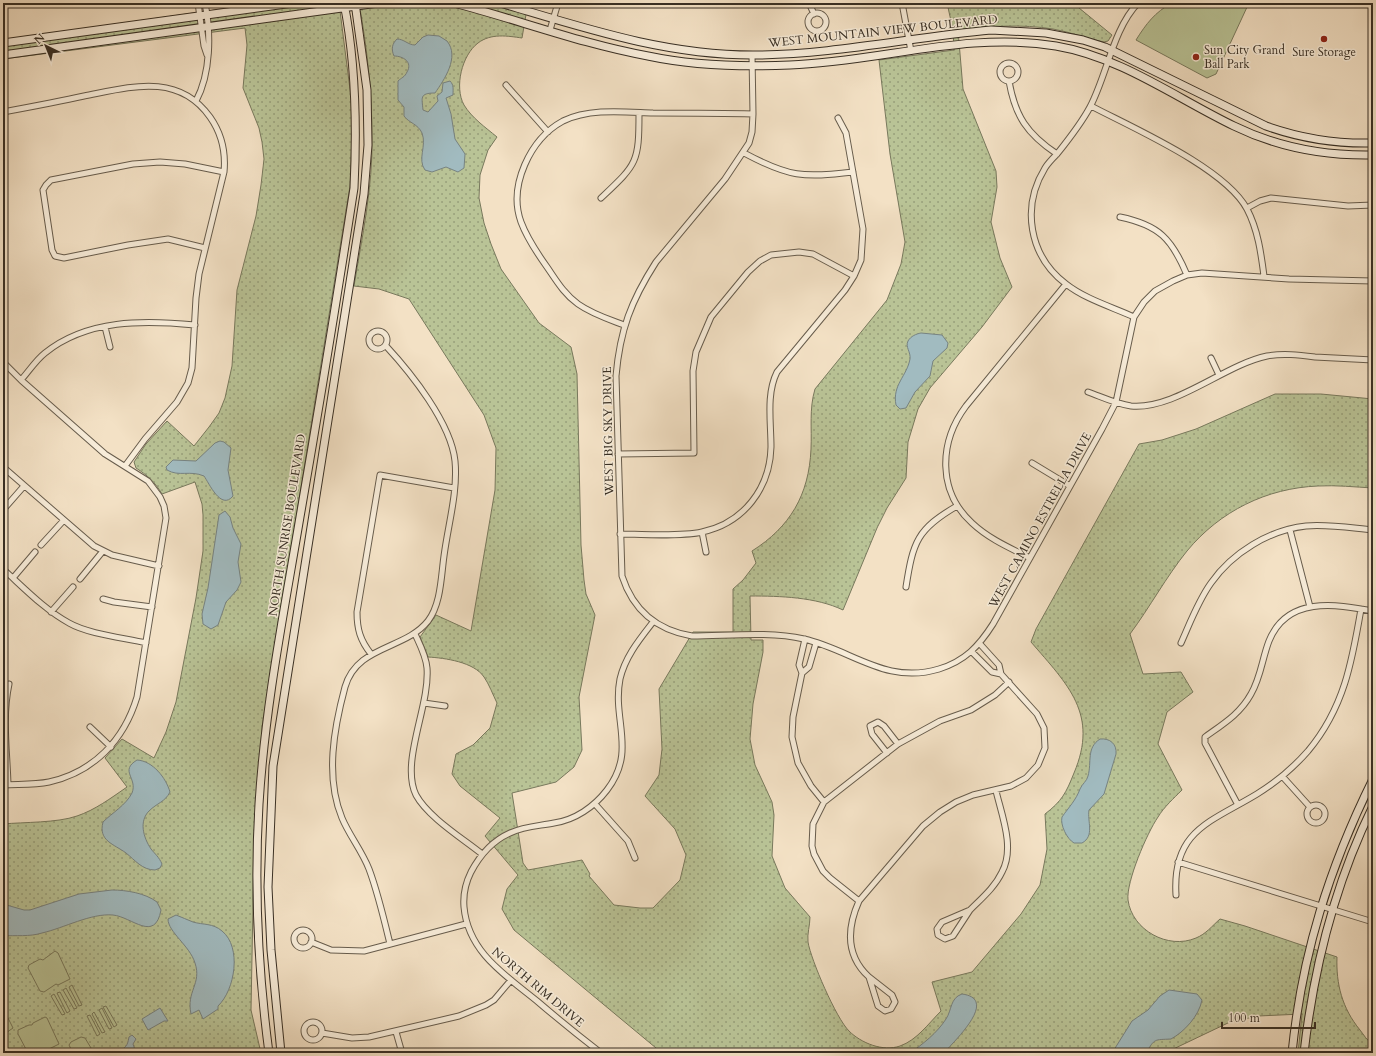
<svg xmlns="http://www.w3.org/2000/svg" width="1376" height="1056" viewBox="0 0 1376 1056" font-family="Cardo,serif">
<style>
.grass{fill:url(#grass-dots);stroke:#78795d}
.park{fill:#b9c396;stroke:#78795d}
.water{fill:#a1bbc0;stroke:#778382}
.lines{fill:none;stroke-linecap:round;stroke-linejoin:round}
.street-casing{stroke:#675c4c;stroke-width:7}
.secondary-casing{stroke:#382f24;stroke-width:9}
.street{stroke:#f7ecd9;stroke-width:5}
.secondary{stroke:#f7ecd9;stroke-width:7}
.poi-dot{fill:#8f2418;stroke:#f7ecd9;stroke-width:1.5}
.labels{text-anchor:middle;stroke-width:3;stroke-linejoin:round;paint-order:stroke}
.street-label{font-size:12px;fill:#382f24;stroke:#f7ecd9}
.poi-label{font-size:12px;fill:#382f24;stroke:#f7ecd9;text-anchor:start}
</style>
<defs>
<pattern id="grass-dots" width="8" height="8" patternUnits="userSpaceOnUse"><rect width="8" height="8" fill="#b9c396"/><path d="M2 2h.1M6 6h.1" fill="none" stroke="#979f7a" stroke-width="1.8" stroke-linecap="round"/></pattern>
</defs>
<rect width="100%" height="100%" fill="#f3e1c5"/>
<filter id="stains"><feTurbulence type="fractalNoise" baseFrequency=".005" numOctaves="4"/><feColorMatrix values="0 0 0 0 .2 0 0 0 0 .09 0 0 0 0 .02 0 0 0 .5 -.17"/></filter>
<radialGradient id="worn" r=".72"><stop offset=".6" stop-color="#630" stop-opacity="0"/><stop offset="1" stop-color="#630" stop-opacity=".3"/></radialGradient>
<path class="grass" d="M 242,3 L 339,3 L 353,113 L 350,186 L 262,727 L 254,850 L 251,1010 L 261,1053 L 3,1053 L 3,824 C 24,822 57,823 77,816 C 95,810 111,798 127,787 L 105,758 L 122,739 L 154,758 L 166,732 L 176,702 L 196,598 L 203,551 L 203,515 L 202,504 L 195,482 L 162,494 C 155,482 147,475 136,468 L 134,462 L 146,444 L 167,421 L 194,446 L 209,427 L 219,413 L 225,398 L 232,366 L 237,290 L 256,216 L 261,185 L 264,159 L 262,142 L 259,128 L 243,88 L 247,45 L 245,28 L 3,59 L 3,40 L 243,6 Z
M 359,3 L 528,3 L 522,38 C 508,36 491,33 478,43 C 462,55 454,87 464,105 C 472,118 485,127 497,137 L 488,150 L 480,175 L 479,198 L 484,223 L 491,244 L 501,269 L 539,323 L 571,347 L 577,374 L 581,545 L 584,580 L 586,594 L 595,615 L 579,697 L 582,750 L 574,767 L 556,782 L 512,793 L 523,863 L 528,870 L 582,860 L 590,874 L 589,876 L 614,905 L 640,908 L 653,908 L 680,880 L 686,855 L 675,829 L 645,796 L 659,775 L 662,749 L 659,689 L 693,632 L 733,632 L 733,589 L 743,580 L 756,563 L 752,551 C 790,527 809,495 811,449 C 812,428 809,409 815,389 L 887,300 L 901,264 L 905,242 L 890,154 L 879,60 L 954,50 L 953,30 L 947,3 L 1073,3 L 1112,35 L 1108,41 L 1104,42 C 1087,39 1071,32 1053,29 C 1022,24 990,26 958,30 L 963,89 L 996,171 L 997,187 L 991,222 L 1000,258 L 1012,287 L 982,327 L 930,388 L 918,409 L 908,442 L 906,478 L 887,508 L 877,528 L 843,610 C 816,597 780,596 750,596 L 751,640 L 763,640 L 763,652 L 753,704 L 750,739 L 755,765 L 772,802 L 774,815 L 772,856 L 785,888 L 810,917 C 810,925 807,934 808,942 C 811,960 836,1018 849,1031 C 861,1043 883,1052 900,1046 C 917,1040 928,1024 941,1011 L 932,982 L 972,972 L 1021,914 L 1040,885 L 1047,849 L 1045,814 C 1062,801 1066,793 1074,773 C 1099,714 1068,685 1031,642 L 1036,629 L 1139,444 L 1162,440 L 1196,429 L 1275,394 L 1321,394 L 1373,399 L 1373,488 C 1355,487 1336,485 1318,486 C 1267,488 1220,511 1187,551 C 1166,577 1150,607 1130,634 L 1143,674 L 1181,672 L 1193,692 L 1167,712 L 1158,744 L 1182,790 C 1174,798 1164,807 1158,817 C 1147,833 1126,882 1128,900 C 1132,930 1168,950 1196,938 C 1206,934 1212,926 1220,919 L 1245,926 L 1337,957 C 1336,984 1342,1008 1360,1030 C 1364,1035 1367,1041 1373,1044 L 1373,1053 L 1298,1053 L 1302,1014 L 1258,1016 L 1230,1022 L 1165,1053 L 662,1053 L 514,930 L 502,909 L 507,889 L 518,875 L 485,836 L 500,818 L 460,786 L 452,774 L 456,754 L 473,745 L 490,728 L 497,703 C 493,695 489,684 484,677 C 474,662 445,658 428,657 L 420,637 L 436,615 L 471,631 L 495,490 L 496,448 L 484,415 L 409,299 L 379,289 L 354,286 C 362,237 373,187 372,137 C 372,93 367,47 359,3 Z"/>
<path class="park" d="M 1172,3 L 1245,3 L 1248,5 L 1216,74 L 1207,78 L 1136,40 C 1146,24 1155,12 1172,3 Z
M 55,951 L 58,953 L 70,979 L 58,985 L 56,984 L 44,992 L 40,991 L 28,968 L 29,965 L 40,959 L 43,960 Z
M 72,985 L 82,1005 L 79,1006 L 69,987 Z
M 66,988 L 77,1008 L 74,1009 L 63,990 Z
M 60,992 L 70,1011 L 67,1013 L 57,993 Z
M 54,994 L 65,1014 L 62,1015 L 51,996 Z
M 106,1006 L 117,1025 L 114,1027 L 103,1007 Z
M 3,1008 L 13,1028 L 3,1035 Z
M 102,1008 L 112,1028 L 109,1029 L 99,1010 Z
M 94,1012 L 105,1032 L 102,1033 L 92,1014 Z
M 90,1015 L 100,1034 L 97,1036 L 87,1016 Z
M 45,1017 L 47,1018 L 59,1044 L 47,1050 L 45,1049 L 41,1053 L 28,1053 L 18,1034 L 18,1030 L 29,1025 L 32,1025 L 33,1023 Z
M 81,1037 L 85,1038 L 94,1053 L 73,1053 L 69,1045 L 71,1042 Z"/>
<path class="water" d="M 428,35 L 439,36 L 447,41 C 460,57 444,80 435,93 C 419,93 422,98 423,110 L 428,112 L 438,101 L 437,96 L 442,92 L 443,83 L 450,81 C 454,85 453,89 453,95 L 446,98 L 451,114 L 455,139 L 465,154 L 464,168 L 458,172 L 446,167 L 432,172 L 425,170 C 417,159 427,146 422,133 C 418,124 409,123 404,116 L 404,107 L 398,100 L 398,81 C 401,78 405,77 407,72 C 413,62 403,56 394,56 C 391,49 392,44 397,39 C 404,39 408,45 415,45 L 423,37 Z
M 921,333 L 942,335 L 948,343 L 947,348 L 933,361 L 930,376 L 915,392 L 906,408 L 900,409 L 896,405 C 892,385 907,376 910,359 C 911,352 905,347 908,341 C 911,336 916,334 921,333 Z
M 220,441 L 224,442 L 231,448 L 228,470 L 233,496 C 221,511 209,483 204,476 C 190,470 179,477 167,470 L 166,467 L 173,460 L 196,461 L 215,443 Z
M 225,511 L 230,517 L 233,528 L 241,544 L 238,562 L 241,582 L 237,590 L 226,602 L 218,625 L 211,629 L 203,624 L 202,614 L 208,588 L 219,515 Z
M 1100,739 C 1110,738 1117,744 1116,754 L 1104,794 L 1089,810 C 1087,821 1095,836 1082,843 L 1074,843 C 1067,839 1060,825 1062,817 C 1069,807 1076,800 1080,789 C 1082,784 1087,781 1088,776 C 1092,762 1086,748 1100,739 Z
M 137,760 C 153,761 166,778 170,792 C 165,802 157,803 149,811 C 139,821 143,837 151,849 C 155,854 159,857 162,864 L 160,868 L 155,870 C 142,870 135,860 126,853 C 114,844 98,841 103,822 C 112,813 126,805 132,793 C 138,778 119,771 137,760 Z
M 112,890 C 126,890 145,893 157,902 L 161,910 C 155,943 132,917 113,915 C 91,913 64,928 42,933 C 29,937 16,935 3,936 L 3,904 L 24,910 L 30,910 L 79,894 Z
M 176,915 C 182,917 187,920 193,922 C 203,925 213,923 222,931 C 242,947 235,990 218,1006 L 218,1009 L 203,1019 L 199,1010 L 191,1014 C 186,991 202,984 195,963 C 190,946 168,932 168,919 Z
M 1169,990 L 1197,994 L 1202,1000 C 1199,1016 1184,1032 1171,1039 C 1154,1040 1155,1038 1146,1053 L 1112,1053 L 1132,1021 L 1148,1010 L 1160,996 Z
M 962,994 C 1000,999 953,1042 944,1053 L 910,1053 C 923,1044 937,1033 946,1019 C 952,1010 950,998 962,994 Z
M 160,1008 L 168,1021 L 164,1021 L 148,1030 L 142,1019 Z
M 132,1035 L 136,1039 L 133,1044 L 135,1050 L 132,1053 L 119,1053 C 126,1045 127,1048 129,1037 Z"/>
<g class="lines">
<defs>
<path id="street" d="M 198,3 L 204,46 L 207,55
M 809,3 L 814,14
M 902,3 L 911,51
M808 22a9 9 0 1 1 18 0a9 9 0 1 1-18 0Z
M 550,30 L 558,3
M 752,55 L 753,114 L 752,132 L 749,143 L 725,179 L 656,262 C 631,301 620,330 616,376 L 622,576 C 633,610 656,630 692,636 C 727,636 769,631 804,639 C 852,650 886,685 939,669 C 965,661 979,646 993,624 L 1102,429 L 1116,402 L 1134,317 L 1144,302 L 1155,291 L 1173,281 L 1187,275 L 1202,273 L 1289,279 L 1373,281
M1000 72a9 9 0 1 1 18 0a9 9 0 1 1-18 0Z
M 1009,81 C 1015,116 1027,134 1057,154
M 506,85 L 548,132
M 196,101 C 211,73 211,33 205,3
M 1091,106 C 1133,128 1225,168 1247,209 C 1258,230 1261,253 1264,276
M 3,112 C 30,107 57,102 84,96 C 130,87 178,72 210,117 C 222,134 226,151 224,172 L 199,274 L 196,298 L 192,368 L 188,383 L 177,402 L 145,439 L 125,466
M 744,153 C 789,177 803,178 853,172
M 601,198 C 637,164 639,163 639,113
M 1247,208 L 1260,201 L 1271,198 L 1348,206 L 1373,205
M 1120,217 C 1159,225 1172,239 1187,275
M 205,248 L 168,239 L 128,245 L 64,258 L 55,256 L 52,250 L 43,190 L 46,185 L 51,180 L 133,164 L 160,162 L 185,164 L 224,172
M 1134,317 C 1112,307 1085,299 1066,284 C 1029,256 1021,207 1045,168 C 1048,163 1053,158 1057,154 C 1069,139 1081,124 1090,107 C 1107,75 1113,29 1138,3
M 624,325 C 608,319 592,314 578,304 C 564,294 556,280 547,267 C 537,253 527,238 521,222 C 508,186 530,139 563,121 C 590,108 624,112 653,113 C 686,113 720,113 753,114
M 105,327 L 110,347
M369 340a9 9 0 1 1 18 0a9 9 0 1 1-18 0Z
M 386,346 C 411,373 451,423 455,461 C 458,492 448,525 444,556 C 441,577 441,604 428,621 C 405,650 357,645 345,687 C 334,728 325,777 342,818 C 349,835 362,851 369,869 C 378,893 384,919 390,944
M 1211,358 L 1219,375
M 3,362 L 21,380 L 105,454 L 148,481 L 160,497 L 164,506 L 166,518 L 137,697 C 124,740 94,772 49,782 C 34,785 18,784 3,785
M 21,380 C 29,371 36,360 45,353 C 87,319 144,320 195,325
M 1088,392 C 1102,397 1116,404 1131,406 C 1175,410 1224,365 1267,356 C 1283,353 1299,355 1315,357 C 1335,358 1354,359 1373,360
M 618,454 L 694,453 L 693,371 L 696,352 L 711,317 L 748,272 L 760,261 L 771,255 L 799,252 L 813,254 L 854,276
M 1032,463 L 1070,486
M 3,467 L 94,546 L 112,555 L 159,566
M 3,510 L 24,486
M 1290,530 L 1310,607
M 702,532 L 706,552
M 620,534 C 645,534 679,537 702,532 C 744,523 770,488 771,447 C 771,422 766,394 777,372 L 845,290 L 854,276 L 861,260 L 863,229 L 846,133 L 838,118
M 41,545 L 64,520
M 1030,558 C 1010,548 989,539 972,523 C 937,491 939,442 966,406 L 1066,284
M 3,569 C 24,588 45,610 69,623 C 88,634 125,638 146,643
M 13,578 L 35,552
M 80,579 L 103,551
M 906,587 C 913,542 917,529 957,506
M 103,599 L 114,602 L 152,607
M 51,612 L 73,587
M 415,634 C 420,645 426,656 427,668 C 430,706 400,762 416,795 C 428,817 462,838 482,854
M 805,639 L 799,665 L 802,673 L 793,717 L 792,737 L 798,763 L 811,786 L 824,802
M 1181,643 C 1190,623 1198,601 1211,583 C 1232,553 1269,530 1306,526 C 1328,524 1351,528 1373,530
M 972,652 L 992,672 L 1001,674
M 371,654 C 360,640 357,629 357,612 L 380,475 L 454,488
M 802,673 L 809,667 L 816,643
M 424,703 L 445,706
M 90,727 L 111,747
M 887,753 L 872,734 L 870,726 L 878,722 L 884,726 L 898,744
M 1282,776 L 1310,807
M 8,784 C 7,751 2,717 9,684
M 595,804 L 628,841 L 635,858
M1307 814a9 9 0 1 1 18 0a9 9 0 1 1-18 0Z
M 1238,805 L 1205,743 L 1205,737 C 1223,724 1240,714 1251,694 C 1261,677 1262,659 1269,641 C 1287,596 1335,604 1373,611
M 1178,862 L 1373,922
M 1176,895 C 1172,830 1211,822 1257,794 C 1275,783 1293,768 1308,751 C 1344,708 1352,662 1361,609
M 859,901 L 830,878 L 823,871 L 814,854 L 812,846 L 813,824 L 824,802 L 898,744 L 940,721 L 971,710 L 995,695 L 1009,682
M 970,910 C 982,898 995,887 1002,872 C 1015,848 1002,816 996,791
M 970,910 L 953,936 L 945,939 L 938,935 L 937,929 L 942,922 Z
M294 939a9 9 0 1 1 18 0a9 9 0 1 1-18 0Z
M 311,942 L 331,950 L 364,951 L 466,924
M 869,977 C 845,955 847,928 859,901 L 923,826 L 940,812 L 956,802 L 973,795 L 1011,786 L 1026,778 L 1038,765 L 1045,748 L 1044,728 L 1037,714 L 1001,674 L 999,665 L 980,644
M 869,977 L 892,995 L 895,1002 L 891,1009 L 885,1011 L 878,1006 Z
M304 1031a9 9 0 1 1 18 0a9 9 0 1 1-18 0Z
M 396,1032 L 402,1053
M 322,1033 L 352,1038 L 369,1037 L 459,1016 L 486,1005 L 494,1000 L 511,980
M 601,1053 C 579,1036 558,1019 537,1001 C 505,975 468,952 464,907 C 463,895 465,884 471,872 C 480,855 492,841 510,833 C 525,826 539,826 554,823 C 575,820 594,807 607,790 C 637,751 612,720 620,679 C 625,657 639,640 653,622"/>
<path id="secondary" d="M 454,3 C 519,20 582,44 648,56 C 695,66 743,67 790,65 C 879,62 968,31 1056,46 C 1121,57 1176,98 1234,126 C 1277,147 1325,156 1373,155
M 500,3 C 585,28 664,55 753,55 C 833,55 912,37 991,30 L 1046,33 L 1083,40 L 1105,47 L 1266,126 C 1300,138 1336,144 1373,143
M 3,43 L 293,3
M 3,55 L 378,3
M 269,1053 C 258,970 254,887 259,804 C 265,707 284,612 300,517 C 319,408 337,298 354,188 C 357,126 356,64 344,3
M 281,1053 L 271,950 L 268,887 L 273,766 L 364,194 L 368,145 L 367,90 L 355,3
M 1292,1053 C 1302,954 1329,868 1373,779
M 1304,1053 C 1314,966 1334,885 1373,806"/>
</defs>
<use href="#street" class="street-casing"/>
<use href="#secondary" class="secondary-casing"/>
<use href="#street" class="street"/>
<use href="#secondary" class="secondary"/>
</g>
<g class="poi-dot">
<circle cx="1324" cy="39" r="4"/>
<circle cx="1196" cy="57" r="4"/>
</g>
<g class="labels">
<g class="street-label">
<text transform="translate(883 31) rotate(-6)" y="4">WEST MOUNTAIN VIEW BOULEVARD</text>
<text transform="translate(608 431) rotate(-91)" y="4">WEST BIG SKY DRIVE</text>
<text transform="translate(1040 520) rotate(-61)" y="4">WEST CAMINO ESTRELLA DRIVE</text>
<text transform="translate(287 525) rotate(-81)" y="4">NORTH SUNRISE BOULEVARD</text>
<text transform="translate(538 987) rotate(40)" y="4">NORTH RIM DRIVE</text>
</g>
<g class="poi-label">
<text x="1204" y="54">Sun City Grand<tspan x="1204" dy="14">Ball Park</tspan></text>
<text x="1324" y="56" text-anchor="middle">Sure Storage</text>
</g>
</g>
<rect width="1376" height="1056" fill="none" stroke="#f3e1c5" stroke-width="16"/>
<rect x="4" y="4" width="1368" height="1048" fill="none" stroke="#382f24" stroke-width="2"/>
<rect x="8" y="8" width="1360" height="1040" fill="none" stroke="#382f24"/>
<g transform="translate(46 46) rotate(317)" stroke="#f7ecd9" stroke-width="3" paint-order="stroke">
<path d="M0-3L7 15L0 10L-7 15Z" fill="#382f24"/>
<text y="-6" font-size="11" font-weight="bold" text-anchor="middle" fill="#382f24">N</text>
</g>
<path d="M1222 1022v6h93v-6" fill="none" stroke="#382f24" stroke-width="2"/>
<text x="1228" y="1022" font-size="12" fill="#382f24" stroke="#f7ecd9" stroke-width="3" paint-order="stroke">100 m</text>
<rect width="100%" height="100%" filter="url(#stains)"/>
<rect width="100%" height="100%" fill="url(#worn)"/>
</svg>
